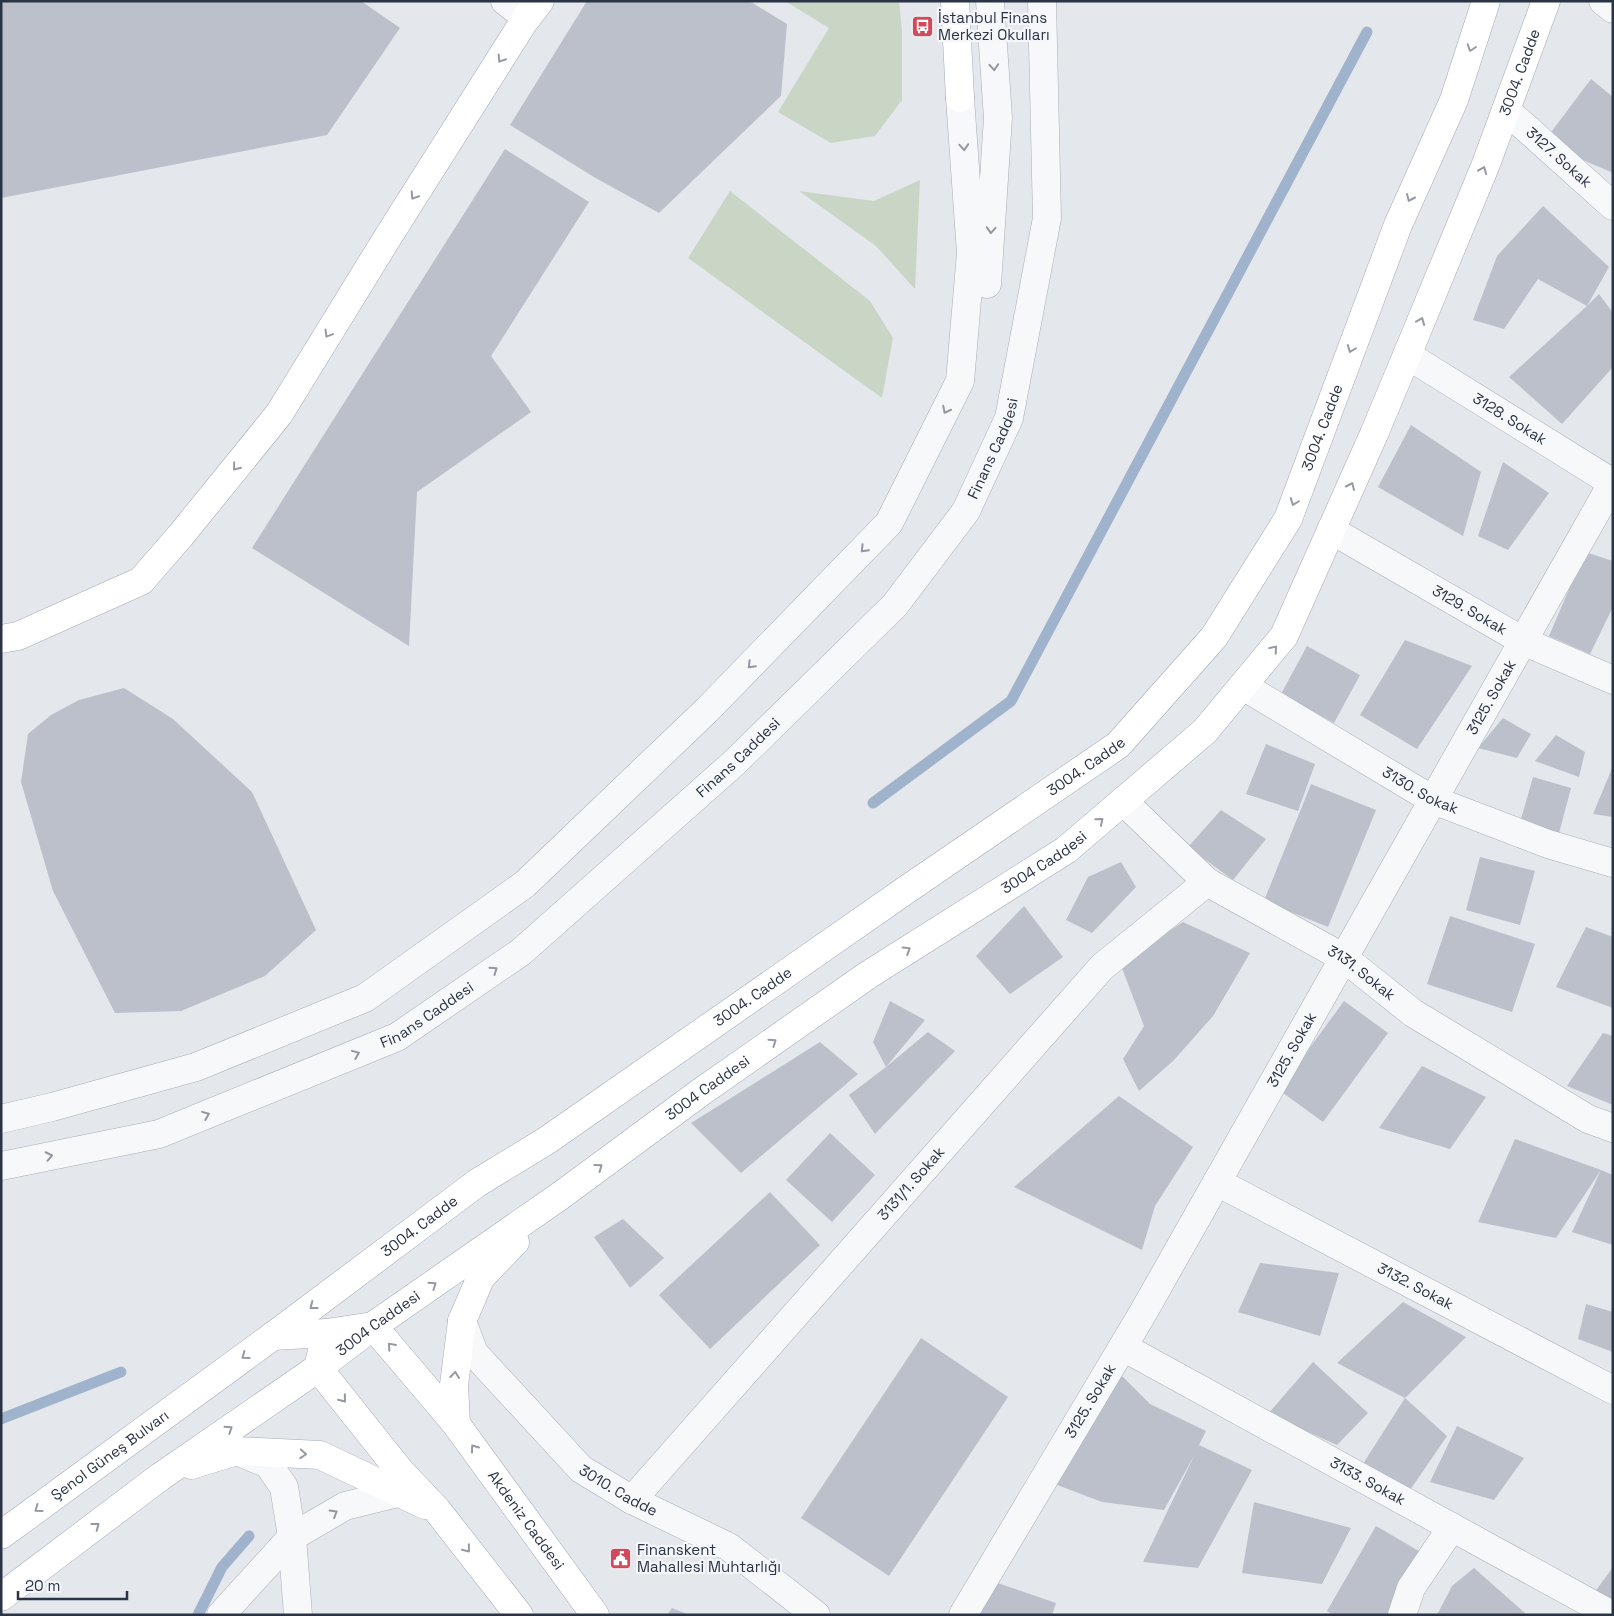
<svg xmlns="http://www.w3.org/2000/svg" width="1614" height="1616" viewBox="0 0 1614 1616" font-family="'Space Grotesk',sans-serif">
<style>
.green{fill:#c9d6c5}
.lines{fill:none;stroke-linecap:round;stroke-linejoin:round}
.stream{stroke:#9fb4cc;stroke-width:11}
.building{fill:#bbc0ca}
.minor-casing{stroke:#a9aeb7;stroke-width:29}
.major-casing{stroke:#a3abb8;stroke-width:29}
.minor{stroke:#f7f8fa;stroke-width:28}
.major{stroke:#fff;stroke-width:28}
.oneway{stroke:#959aa2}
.oneway2{stroke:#9196a0}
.labels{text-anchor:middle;stroke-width:4.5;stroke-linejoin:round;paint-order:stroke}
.poi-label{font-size:15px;fill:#2b3445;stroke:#f4f6f9;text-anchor:start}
.street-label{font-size:15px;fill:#2b3445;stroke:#f4f6f9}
</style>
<rect width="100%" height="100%" fill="#e4e7ec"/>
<path class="green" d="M 785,1 L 899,1 L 902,31 L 902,100 L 875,136 L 831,143 L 778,112 L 829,28 Z
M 920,180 L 915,289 L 876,246 L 799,191 L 874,201 Z
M 730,191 L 870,301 L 893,338 L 882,398 L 688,258 Z"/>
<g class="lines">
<path class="stream" d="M 873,803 L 1011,701 L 1367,32
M 1,1419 L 121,1372
M 198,1615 L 222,1567 L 249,1536"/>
</g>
<path class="building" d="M 1,1 L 361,1 L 400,28 L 327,135 L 1,198 Z
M 587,1 L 749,1 L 787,24 L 781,96 L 659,213 L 594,177 L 510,125 Z
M 1591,79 L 1613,97 L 1613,170 L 1611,172 L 1543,143 Z
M 505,149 L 589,202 L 491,356 L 531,412 L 417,492 L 409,646 L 252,548 Z
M 1543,206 L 1609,267 L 1587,306 L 1599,294 L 1613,313 L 1613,367 L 1562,424 L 1509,377 L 1587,306 L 1538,279 L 1504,329 L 1473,320 L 1497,256 Z
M 1411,425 L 1481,472 L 1463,536 L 1378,487 Z
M 1503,462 L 1549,493 L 1508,550 L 1478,536 Z
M 1585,552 L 1613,561 L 1613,607 L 1590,654 L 1549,636 Z
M 1405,640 L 1472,666 L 1417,749 L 1360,715 Z
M 1307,646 L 1360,675 L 1334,723 L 1281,694 Z
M 124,688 L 173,719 L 252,792 L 316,930 L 265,976 L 181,1011 L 115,1013 L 53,891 L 21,782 L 28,734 L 51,715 L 79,700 Z
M 1503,718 L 1531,734 L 1517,758 L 1478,748 Z
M 1556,735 L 1585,752 L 1579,777 L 1535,761 Z
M 1266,744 L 1315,764 L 1298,811 L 1246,794 Z
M 1613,766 L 1613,817 L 1593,814 Z
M 1533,777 L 1571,788 L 1558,837 L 1519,826 Z
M 1311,784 L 1376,810 L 1328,927 L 1264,901 Z
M 1221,810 L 1266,839 L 1233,880 L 1188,847 Z
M 1480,857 L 1535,871 L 1520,925 L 1466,910 Z
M 1121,862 L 1136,887 L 1092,933 L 1066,920 L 1088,877 Z
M 1024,906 L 1063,957 L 1010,994 L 976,956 Z
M 1450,916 L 1535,944 L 1512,1012 L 1427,984 Z
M 1183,922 L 1250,953 L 1213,1016 L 1174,1060 L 1139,1091 L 1123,1059 L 1144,1026 L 1120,963 Z
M 1586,927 L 1613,937 L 1613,1008 L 1556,987 Z
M 890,1001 L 925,1020 L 886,1067 L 928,1032 L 955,1051 L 875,1134 L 849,1095 L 886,1067 L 873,1042 Z
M 1344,1001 L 1388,1033 L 1323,1122 L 1279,1090 Z
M 1603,1033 L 1613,1036 L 1613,1105 L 1567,1086 Z
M 820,1042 L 858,1074 L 741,1173 L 691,1123 Z
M 1422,1066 L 1486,1097 L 1450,1149 L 1379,1128 Z
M 1119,1096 L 1193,1147 L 1155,1206 L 1142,1250 L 1014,1187 Z
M 830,1133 L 875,1175 L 832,1222 L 786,1180 Z
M 1515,1139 L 1601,1170 L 1556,1238 L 1478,1222 Z
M 1601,1170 L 1613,1175 L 1613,1245 L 1572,1232 Z
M 770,1192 L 820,1245 L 710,1349 L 659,1295 Z
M 623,1219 L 664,1258 L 630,1288 L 594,1237 Z
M 1260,1263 L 1339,1273 L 1320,1336 L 1238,1312 Z
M 1403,1302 L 1466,1337 L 1405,1398 L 1337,1363 Z
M 1586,1304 L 1613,1312 L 1613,1352 L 1578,1339 Z
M 921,1338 L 1008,1397 L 889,1576 L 801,1518 Z
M 1313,1362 L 1368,1413 L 1337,1445 L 1268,1414 Z
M 1120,1374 L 1150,1404 L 1206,1431 L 1199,1445 L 1252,1470 L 1198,1568 L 1143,1562 L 1195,1454 L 1164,1510 L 1102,1502 L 1052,1483 Z
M 1405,1398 L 1447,1436 L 1408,1493 L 1361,1467 Z
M 1457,1426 L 1524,1458 L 1494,1500 L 1430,1482 Z
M 1254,1502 L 1351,1528 L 1322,1584 L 1242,1573 Z
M 1376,1526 L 1424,1554 L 1389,1615 L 1333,1615 L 1327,1611 Z
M 1613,1567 L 1613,1603 L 1592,1596 Z
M 1474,1568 L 1525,1613 L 1524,1615 L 1437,1615 L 1452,1586 Z
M 989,1580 L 1056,1603 L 1052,1615 L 977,1615 Z
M 672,1608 L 689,1615 L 667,1615 Z"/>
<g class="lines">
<defs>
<g id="minor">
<path d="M 505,1 L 527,18 L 540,1"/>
<path d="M 1603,1 L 1613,9"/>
<path id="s1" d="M 1506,110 L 1613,206"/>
<path d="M 987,284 L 998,118 L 990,1"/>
<path id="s2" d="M 1407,355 L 1613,483"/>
<path id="s3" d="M 1331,530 L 1523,641 L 1613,680"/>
<path id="s4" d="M 1243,686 L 1433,800 L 1548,844 L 1613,863"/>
<path id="s5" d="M 1123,801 L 1207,882 L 1344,958 L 1413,1013 L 1588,1119 L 1613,1128"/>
<path d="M 1,1119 L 52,1107 L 196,1067 L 365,998 L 525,884 L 707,710 L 889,523 L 960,381 L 971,253 L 960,98"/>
<path id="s6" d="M 1,1166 L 159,1134 L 397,1037 L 521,952 L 734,763 L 895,605 L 966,511 L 1009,418 L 1047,218 L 1042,1"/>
<path id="s7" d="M 1217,1182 L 1613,1390"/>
<path id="s8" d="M 462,1321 L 474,1353 L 581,1469 L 632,1500 L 729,1547 L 816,1615"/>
<path id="s9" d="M 1123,1347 L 1612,1615"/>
<path d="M 237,1451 L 268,1464 L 284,1487 L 292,1537 L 298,1615"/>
<path id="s10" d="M 632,1500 L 1102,967 L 1207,882"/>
<path d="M 221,1615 L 292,1537 L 345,1506 L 398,1493"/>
<path id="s11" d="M 963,1615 L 1144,1311 L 1613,482"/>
<path d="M 1402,1615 L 1411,1588 L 1452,1527"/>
</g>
<g id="major">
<path d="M 955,1 L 960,98"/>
<path d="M 1,639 L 18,636 L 141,581 L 181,535 L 279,414 L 386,240 L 537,1"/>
<path id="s12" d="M 273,1336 L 327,1333 L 373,1326 L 456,1424 L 595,1615"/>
<path d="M 322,1351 L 318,1368 L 400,1471 L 437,1510 L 519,1615"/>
<path d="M 456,1424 L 454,1385 L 462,1321 L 481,1277 L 515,1242"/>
<path d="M 191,1465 L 237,1451 L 320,1455 L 425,1505"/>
<path id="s13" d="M 1,1535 L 273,1336 L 477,1183 L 546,1141 L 906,890 L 1118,745 L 1214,637 L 1288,519 L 1398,225 L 1454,100 L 1486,1"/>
<path id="s14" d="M 1,1597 L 160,1477 L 318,1368 L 373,1326 L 560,1196 L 701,1092 L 868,975 L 1066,850 L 1205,731 L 1284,636 L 1374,434 L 1407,355 L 1486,164 L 1546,1"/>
</g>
</defs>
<use href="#minor" class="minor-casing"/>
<use href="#major" class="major-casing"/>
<use href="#minor" class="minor"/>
<use href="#major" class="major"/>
</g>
<defs><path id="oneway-chevron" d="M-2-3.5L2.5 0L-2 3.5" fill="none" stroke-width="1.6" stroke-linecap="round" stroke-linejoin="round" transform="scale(1.25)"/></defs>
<g class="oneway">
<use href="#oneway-chevron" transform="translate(1471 48) rotate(108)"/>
<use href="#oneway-chevron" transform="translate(501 59) rotate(123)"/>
<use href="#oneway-chevron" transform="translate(1483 170) rotate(-68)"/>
<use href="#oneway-chevron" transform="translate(414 196) rotate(123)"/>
<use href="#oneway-chevron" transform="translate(1410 198) rotate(114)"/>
<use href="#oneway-chevron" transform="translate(1421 321) rotate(-68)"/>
<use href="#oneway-chevron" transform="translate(328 334) rotate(121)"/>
<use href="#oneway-chevron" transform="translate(1351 349) rotate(111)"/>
<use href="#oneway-chevron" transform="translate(236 467) rotate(129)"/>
<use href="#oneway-chevron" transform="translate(1351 486) rotate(-66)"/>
<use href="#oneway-chevron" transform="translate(1294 502) rotate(111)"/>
<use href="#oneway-chevron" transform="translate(1274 649) rotate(-50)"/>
<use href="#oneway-chevron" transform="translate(1100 821) rotate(-40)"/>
<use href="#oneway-chevron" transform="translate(907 950) rotate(-32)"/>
<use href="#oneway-chevron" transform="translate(773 1042) rotate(-35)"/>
<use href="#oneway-chevron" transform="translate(599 1167) rotate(-36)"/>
<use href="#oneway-chevron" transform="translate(433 1285) rotate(-35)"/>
<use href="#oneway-chevron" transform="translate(313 1306) rotate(143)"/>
<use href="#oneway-chevron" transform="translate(391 1346) rotate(-131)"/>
<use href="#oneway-chevron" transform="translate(245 1356) rotate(144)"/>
<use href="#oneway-chevron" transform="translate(455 1375) rotate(-83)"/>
<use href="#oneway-chevron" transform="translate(343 1399) rotate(51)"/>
<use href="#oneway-chevron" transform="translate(229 1429) rotate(-34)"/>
<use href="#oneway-chevron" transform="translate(474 1448) rotate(-126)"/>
<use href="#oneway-chevron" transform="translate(303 1454) rotate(4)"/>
<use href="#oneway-chevron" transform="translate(38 1509) rotate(144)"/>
<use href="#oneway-chevron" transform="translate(96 1526) rotate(-37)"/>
<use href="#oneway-chevron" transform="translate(467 1549) rotate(52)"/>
</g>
<g class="oneway2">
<use href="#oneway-chevron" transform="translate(994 67) rotate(86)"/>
<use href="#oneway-chevron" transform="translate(964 147) rotate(86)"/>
<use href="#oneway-chevron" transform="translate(991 230) rotate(94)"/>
<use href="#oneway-chevron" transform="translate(946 410) rotate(117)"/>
<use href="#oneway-chevron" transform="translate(864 549) rotate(134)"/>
<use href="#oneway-chevron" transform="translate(751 665) rotate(134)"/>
<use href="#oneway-chevron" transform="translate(494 970) rotate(-35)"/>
<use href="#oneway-chevron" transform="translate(356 1054) rotate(-22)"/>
<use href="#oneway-chevron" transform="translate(206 1115) rotate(-22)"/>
<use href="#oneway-chevron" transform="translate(49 1156) rotate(-12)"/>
<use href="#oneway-chevron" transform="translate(334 1513) rotate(-31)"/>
</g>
<defs>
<symbol id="bus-square" viewBox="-11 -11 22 22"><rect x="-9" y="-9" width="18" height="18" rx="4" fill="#d1495b" stroke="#f4f6f9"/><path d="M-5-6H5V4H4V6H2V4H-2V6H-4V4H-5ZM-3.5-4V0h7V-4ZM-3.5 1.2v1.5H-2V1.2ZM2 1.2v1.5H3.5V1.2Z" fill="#fff"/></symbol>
<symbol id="civic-square" viewBox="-11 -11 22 22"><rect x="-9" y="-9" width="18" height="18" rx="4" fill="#d1495b" stroke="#f4f6f9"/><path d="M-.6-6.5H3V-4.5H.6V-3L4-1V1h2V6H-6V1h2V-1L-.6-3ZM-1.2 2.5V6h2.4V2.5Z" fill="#fff"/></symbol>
</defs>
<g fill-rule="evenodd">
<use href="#bus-square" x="910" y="14" width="25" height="25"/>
<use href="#civic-square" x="608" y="1546" width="25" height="25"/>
</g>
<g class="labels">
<g class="poi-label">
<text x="938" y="23">İstanbul Finans<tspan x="938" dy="17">Merkezi Okulları</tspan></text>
<text x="637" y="1555">Finanskent<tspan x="637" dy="17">Mahallesi Muhtarlığı</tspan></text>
</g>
<g class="street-label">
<text dy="5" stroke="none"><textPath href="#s14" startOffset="2219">3004. Cadde</textPath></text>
<text dy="5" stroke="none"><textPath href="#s1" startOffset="71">3127. Sokak</textPath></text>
<text dy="5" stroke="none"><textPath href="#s2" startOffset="121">3128. Sokak</textPath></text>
<text dy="5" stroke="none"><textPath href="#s13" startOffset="1750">3004. Cadde</textPath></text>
<text dy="5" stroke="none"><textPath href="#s6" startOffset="1265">Finans Caddesi</textPath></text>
<text dy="5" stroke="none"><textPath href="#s3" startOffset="160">3129. Sokak</textPath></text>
<text dy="5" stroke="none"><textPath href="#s11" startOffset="1059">3125. Sokak</textPath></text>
<text dy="5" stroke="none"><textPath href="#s6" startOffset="860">Finans Caddesi</textPath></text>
<text dy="5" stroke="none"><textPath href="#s13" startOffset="1330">3004. Cadde</textPath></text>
<text dy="5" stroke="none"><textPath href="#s4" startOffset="206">3130. Sokak</textPath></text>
<text dy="5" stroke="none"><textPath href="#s14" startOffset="1276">3004 Caddesi</textPath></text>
<text dy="5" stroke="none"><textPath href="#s5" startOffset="296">3131. Sokak</textPath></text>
<text dy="5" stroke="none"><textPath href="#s13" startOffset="925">3004. Cadde</textPath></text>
<text dy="5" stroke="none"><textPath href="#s6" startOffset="455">Finans Caddesi</textPath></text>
<text dy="5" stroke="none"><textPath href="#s11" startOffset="654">3125. Sokak</textPath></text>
<text dy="5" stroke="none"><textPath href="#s14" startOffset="871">3004 Caddesi</textPath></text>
<text dy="5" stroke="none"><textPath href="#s10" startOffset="422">3131/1. Sokak</textPath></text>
<text dy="5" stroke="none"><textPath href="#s13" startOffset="520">3004. Cadde</textPath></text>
<text dy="5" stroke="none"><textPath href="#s7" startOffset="224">3132. Sokak</textPath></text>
<text dy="5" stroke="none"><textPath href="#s14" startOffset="466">3004 Caddesi</textPath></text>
<text dy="5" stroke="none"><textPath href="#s11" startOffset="249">3125. Sokak</textPath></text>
<text dy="5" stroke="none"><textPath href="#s13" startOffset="135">Şenol Güneş Bulvarı</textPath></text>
<text dy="5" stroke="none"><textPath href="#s9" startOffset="279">3133. Sokak</textPath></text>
<text dy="5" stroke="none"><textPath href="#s8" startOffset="235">3010. Cadde</textPath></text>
<text dy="5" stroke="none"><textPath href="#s12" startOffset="348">Akdeniz Caddesi</textPath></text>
</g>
</g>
<rect width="1614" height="1616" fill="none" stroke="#2b3445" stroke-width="5"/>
<path d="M18 1591v8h109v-8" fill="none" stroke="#2b3445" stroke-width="2.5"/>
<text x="25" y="1591" font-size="15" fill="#2b3445" stroke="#f4f6f9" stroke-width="4" paint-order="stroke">20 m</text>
</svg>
